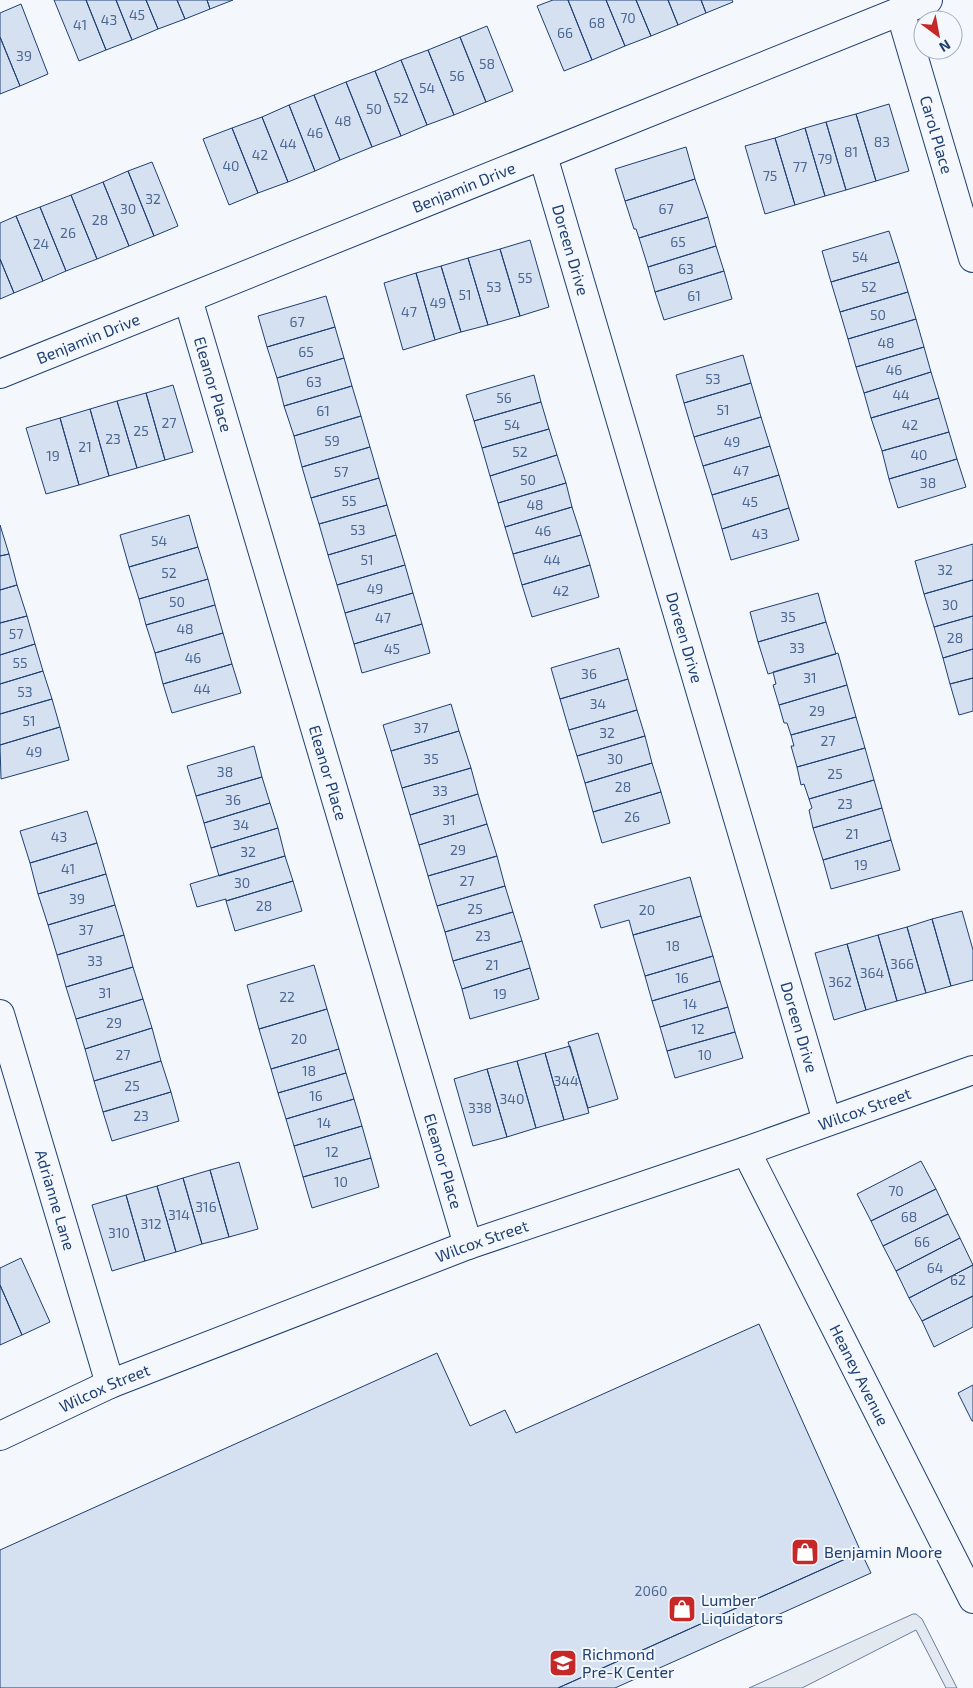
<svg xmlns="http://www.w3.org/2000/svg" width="973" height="1688" viewBox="0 0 973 1688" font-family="'Exo 2',sans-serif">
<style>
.green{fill:#e3e9f0;stroke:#687fa3}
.building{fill:#d5e0f0;stroke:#1d3f73}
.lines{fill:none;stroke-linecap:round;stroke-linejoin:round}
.minor-casing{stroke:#1d3f73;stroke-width:30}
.minor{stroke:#f4f7fb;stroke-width:28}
.labels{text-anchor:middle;stroke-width:4;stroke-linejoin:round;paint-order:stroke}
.number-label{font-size:14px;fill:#4b6792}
.street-label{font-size:16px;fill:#1d3f73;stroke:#f4f7fb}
.poi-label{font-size:16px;fill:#1d3f73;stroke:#f4f7fb;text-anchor:start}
</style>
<rect width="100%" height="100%" fill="#f4f7fb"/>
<path class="green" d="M 913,1614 L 916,1614 L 922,1619 L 957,1688 L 946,1688 L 916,1630 L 802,1688 L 749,1688 Z"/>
<path class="building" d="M 54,0 L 86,0 L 106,50 L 79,61 Z
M 86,0 L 116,0 L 132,40 L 106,50 Z
M 116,0 L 146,0 L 158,29 L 132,40 Z
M 146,0 L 177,0 L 185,19 L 158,29 Z
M 177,0 L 207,0 L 210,9 L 185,19 Z
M 207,0 L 233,0 L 210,9 Z
M 553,0 L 568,0 L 592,60 L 564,71 L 537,6 Z
M 568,0 L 606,0 L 625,46 L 592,60 Z
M 606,0 L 636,0 L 651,36 L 625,46 Z
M 636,0 L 668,0 L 678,25 L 651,36 Z
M 668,0 L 701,0 L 706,13 L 678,25 Z
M 701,0 L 732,0 L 733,2 L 706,13 Z
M 21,4 L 48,74 L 20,86 L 0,37 L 0,13 Z
M 487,26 L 513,91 L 486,102 L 460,37 Z
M 0,37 L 20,86 L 0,94 Z
M 460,37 L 486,102 L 454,115 L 428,50 Z
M 428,50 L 454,115 L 427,125 L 401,60 Z
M 401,60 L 427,125 L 401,136 L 375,71 Z
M 375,71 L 401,136 L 372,147 L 346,82 Z
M 346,82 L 372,147 L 340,160 L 314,95 Z
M 314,95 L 340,160 L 315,171 L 289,105 Z
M 889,104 L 909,171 L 876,181 L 856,114 Z
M 289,105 L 315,171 L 288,182 L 262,117 Z
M 856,114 L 876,181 L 846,190 L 826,122 Z
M 262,117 L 288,182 L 258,193 L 232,128 Z
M 826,122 L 846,190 L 825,196 L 805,128 Z
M 232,128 L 258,193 L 229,205 L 203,139 Z
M 805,128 L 825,196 L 795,205 L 775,138 Z
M 775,138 L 795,205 L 765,214 L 745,146 Z
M 686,147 L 695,179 L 625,201 L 615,169 Z
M 152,162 L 178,226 L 154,236 L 128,171 Z
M 128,171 L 154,236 L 129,246 L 103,182 Z
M 695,179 L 708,217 L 639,238 L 636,229 L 634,229 L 625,201 Z
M 103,182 L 129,246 L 97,259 L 71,195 Z
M 71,195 L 97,259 L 66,271 L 40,207 Z
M 40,207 L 66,271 L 43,281 L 16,216 Z
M 16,216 L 43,281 L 14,293 L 0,259 L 0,223 Z
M 708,217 L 716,246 L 648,267 L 639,238 Z
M 889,231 L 899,262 L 831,282 L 822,251 Z
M 530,240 L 549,307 L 520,316 L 500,249 Z
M 716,246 L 724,271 L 655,292 L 648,267 Z
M 500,249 L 520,316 L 488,325 L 468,258 Z
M 468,258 L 488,325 L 461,332 L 441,266 Z
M 0,259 L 14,293 L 0,299 Z
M 899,262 L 908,292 L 840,312 L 831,282 Z
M 441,266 L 461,332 L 435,340 L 416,273 Z
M 724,271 L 732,299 L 664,320 L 655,292 Z
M 416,273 L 435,340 L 403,350 L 384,283 Z
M 908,292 L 916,319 L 848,339 L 840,312 Z
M 326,296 L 335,327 L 267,347 L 258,316 Z
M 916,319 L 924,347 L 856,367 L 848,339 Z
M 335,327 L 344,358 L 277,378 L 267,347 Z
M 924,347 L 931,372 L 864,393 L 856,367 Z
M 743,355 L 751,383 L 684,403 L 676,375 Z
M 344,358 L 352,386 L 284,406 L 277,378 Z
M 931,372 L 939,398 L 871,418 L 864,393 Z
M 534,375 L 541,402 L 474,421 L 466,395 Z
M 751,383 L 761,417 L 694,437 L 684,403 Z
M 173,385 L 193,452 L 165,460 L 146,393 Z
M 352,386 L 361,416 L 294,436 L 284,406 Z
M 146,393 L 165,460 L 137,468 L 117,401 Z
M 939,398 L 949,432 L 882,451 L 871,418 Z
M 117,401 L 137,468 L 109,476 L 90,409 Z
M 541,402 L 549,429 L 482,448 L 474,421 Z
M 90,409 L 109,476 L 79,485 L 60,418 Z
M 361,416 L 370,447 L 302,467 L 294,436 Z
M 761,417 L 770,446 L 703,466 L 694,437 Z
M 60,418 L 79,485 L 46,494 L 26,428 Z
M 549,429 L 557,455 L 490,476 L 482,448 Z
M 949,432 L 957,459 L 889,479 L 882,451 Z
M 770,446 L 779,475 L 712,495 L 703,466 Z
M 370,447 L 379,478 L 311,498 L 302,467 Z
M 557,455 L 566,483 L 498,503 L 490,476 Z
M 957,459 L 966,487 L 898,508 L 889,479 Z
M 779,475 L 789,508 L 722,529 L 712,495 Z
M 379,478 L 387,505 L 319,524 L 311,498 Z
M 566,483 L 572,507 L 505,527 L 498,503 Z
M 387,505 L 396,535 L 328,555 L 319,524 Z
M 572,507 L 581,535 L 513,554 L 505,527 Z
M 789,508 L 799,540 L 731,560 L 722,529 Z
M 189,515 L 198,547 L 129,567 L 120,535 Z
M 0,525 L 9,554 L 0,556 Z
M 396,535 L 405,565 L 337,585 L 328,555 Z
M 581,535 L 590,565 L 522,585 L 513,554 Z
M 973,544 L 973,580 L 924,594 L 915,561 Z
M 198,547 L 208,579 L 139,599 L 129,567 Z
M 9,554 L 17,585 L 0,590 L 0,556 Z
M 405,565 L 413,593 L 345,613 L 337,585 Z
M 590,565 L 599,597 L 532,617 L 522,585 Z
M 208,579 L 215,605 L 146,625 L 139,599 Z
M 973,580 L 973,616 L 934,627 L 924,594 Z
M 17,585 L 27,616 L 0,623 L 0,590 Z
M 413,593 L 422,624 L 354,644 L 345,613 Z
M 818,593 L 826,622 L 758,642 L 750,612 Z
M 215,605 L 223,633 L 155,653 L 146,625 Z
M 27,616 L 35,644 L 0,655 L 0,623 Z
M 973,616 L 973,649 L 943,658 L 934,627 Z
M 826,622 L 836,654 L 768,674 L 758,642 Z
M 422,624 L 430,653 L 362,673 L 354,644 Z
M 223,633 L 232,664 L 163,684 L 155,653 Z
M 35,644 L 43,671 L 0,684 L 0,655 Z
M 619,648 L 628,679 L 560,699 L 551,668 Z
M 973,649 L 973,678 L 950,684 L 943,658 Z
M 838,653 L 847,685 L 779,705 L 773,685 L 776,684 L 773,672 Z
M 232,664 L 241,693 L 172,713 L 163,684 Z
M 43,671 L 52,699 L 0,714 L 0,684 Z
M 973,678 L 973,711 L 959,715 L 950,684 Z
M 628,679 L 637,710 L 569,730 L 560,699 Z
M 847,685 L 856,717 L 791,735 L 787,723 L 784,723 L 779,705 Z
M 52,699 L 60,727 L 0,745 L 0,714 Z
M 451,704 L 459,731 L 391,751 L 383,725 Z
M 637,710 L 645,736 L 577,756 L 569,730 Z
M 856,717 L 865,748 L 797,767 L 791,746 L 794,746 L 791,735 Z
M 60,727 L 69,760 L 1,779 L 0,745 Z
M 459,731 L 471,768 L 402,788 L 391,751 Z
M 645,736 L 652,763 L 585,783 L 577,756 Z
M 254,746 L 262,777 L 196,796 L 187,766 Z
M 865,748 L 874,780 L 809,799 L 804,784 L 801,785 L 797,767 Z
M 652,763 L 661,792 L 593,812 L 585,783 Z
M 471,768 L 478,794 L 410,815 L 402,788 Z
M 262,777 L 270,803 L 204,823 L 196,796 Z
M 874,780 L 882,808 L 813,828 L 809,810 L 812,808 L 809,799 Z
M 661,792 L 670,823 L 602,843 L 593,812 Z
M 478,794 L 487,824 L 419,845 L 410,815 Z
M 270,803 L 278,828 L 211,848 L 204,823 Z
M 882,808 L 891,840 L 823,860 L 813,828 Z
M 87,811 L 97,843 L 30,863 L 20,831 Z
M 487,824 L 497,856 L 428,876 L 419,845 Z
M 278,828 L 285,856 L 219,876 L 211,848 Z
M 891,840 L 900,870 L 831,889 L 823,860 Z
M 97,843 L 106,874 L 38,894 L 30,863 Z
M 285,856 L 293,881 L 226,901 L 226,899 L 197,907 L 190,884 Z
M 497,856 L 505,886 L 437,906 L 428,876 Z
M 106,874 L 115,905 L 48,925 L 38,894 Z
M 690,877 L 701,916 L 633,935 L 629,920 L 601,928 L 594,905 Z
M 293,881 L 302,911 L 235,931 L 226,901 Z
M 505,886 L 513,912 L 445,932 L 437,906 Z
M 115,905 L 124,935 L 57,955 L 48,925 Z
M 962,911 L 973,950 L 973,980 L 951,986 L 932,919 Z
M 513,912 L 522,941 L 453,961 L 445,932 Z
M 701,916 L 713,956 L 645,976 L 633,935 Z
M 932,919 L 951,986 L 926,993 L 907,927 Z
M 907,927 L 926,993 L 897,1001 L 878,935 Z
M 124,935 L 133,967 L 66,987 L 57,955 Z
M 878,935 L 897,1001 L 866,1010 L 847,944 Z
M 522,941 L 530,968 L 462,989 L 453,961 Z
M 847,944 L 866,1010 L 834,1020 L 815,953 Z
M 713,956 L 720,981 L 652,1001 L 645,976 Z
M 314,965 L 327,1009 L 259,1029 L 247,985 Z
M 133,967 L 143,999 L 76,1019 L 66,987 Z
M 530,968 L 539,999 L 470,1019 L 462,989 Z
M 720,981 L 728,1007 L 660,1027 L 652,1001 Z
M 143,999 L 152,1028 L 85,1049 L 76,1019 Z
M 728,1007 L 735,1032 L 667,1051 L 660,1027 Z
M 327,1009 L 339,1049 L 271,1069 L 259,1029 Z
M 152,1028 L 161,1061 L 94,1081 L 85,1049 Z
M 735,1032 L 743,1058 L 675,1078 L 667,1051 Z
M 598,1033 L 618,1099 L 588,1108 L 568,1042 Z
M 570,1046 L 589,1113 L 564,1120 L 545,1053 Z
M 339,1049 L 346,1073 L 278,1093 L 271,1069 Z
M 545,1053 L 564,1120 L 536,1128 L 517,1061 Z
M 161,1061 L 171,1092 L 103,1112 L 94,1081 Z
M 517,1061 L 536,1128 L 507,1137 L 487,1069 Z
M 487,1069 L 507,1137 L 473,1146 L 454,1079 Z
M 346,1073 L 354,1099 L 286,1119 L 278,1093 Z
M 171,1092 L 179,1121 L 112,1141 L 103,1112 Z
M 354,1099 L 362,1126 L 294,1146 L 286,1119 Z
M 362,1126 L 371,1158 L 303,1177 L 294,1146 Z
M 371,1158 L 379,1187 L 312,1208 L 303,1177 Z
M 921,1161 L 936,1189 L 871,1221 L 857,1194 Z
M 239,1162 L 258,1229 L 229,1237 L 210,1170 Z
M 210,1170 L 229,1237 L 202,1244 L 183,1178 Z
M 183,1178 L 202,1244 L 176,1252 L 157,1186 Z
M 157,1186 L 176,1252 L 145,1261 L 126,1195 Z
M 936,1189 L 948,1214 L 883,1246 L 871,1221 Z
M 126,1195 L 145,1261 L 112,1271 L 92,1205 Z
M 948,1214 L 960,1238 L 896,1271 L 883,1246 Z
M 960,1238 L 973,1265 L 909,1298 L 896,1271 Z
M 21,1258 L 50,1322 L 22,1335 L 0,1285 L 0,1268 Z
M 973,1265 L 973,1296 L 922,1321 L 909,1298 Z
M 0,1285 L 22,1335 L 0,1345 Z
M 973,1296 L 973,1327 L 934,1347 L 922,1321 Z
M 759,1324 L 861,1552 L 558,1688 L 0,1688 L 0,1550 L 437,1353 L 470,1426 L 505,1410 L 516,1433 Z
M 973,1385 L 973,1421 L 972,1421 L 958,1393 Z
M 861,1552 L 871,1573 L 615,1688 L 558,1688 Z"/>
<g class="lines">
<defs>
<g id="minor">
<path id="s1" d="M 900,11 L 973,258"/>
<path id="s2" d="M 543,156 L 827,1121"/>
<path id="s3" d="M 188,299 L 468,1245"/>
<path id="s4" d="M 0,374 L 928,0"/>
<path id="s5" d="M 0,1014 L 110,1384"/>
<path id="s6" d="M 746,1151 L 973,1599"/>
<path id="s7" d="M 0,1436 L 110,1384 L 468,1245 L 746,1151 L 973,1070"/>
</g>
</defs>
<use href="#minor" class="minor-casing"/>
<use href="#minor" class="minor"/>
</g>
<defs>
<symbol id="shop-square" viewBox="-11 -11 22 22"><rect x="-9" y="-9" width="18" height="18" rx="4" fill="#c62828" stroke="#f4f7fb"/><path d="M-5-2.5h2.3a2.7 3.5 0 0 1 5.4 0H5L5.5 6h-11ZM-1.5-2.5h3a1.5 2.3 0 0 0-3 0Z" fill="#fff"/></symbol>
<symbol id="school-square" viewBox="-11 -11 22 22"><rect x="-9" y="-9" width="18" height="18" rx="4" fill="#c62828" stroke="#f4f7fb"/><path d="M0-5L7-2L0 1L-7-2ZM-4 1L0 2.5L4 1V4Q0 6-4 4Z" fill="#fff"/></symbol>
</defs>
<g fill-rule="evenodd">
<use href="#shop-square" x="789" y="1536" width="32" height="32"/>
<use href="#shop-square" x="666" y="1593" width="32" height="32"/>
<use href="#school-square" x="547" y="1647" width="32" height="32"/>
</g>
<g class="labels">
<g class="number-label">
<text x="137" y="20">45</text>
<text x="628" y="23">70</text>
<text x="109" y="25">43</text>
<text x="597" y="28">68</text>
<text x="80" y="30">41</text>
<text x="565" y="38">66</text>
<text x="24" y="61">39</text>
<text x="487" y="69">58</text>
<text x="457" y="81">56</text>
<text x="427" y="93">54</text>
<text x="401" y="103">52</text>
<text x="374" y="114">50</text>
<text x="343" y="126">48</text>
<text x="315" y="138">46</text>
<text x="882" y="147">83</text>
<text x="288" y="149">44</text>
<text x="851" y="157">81</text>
<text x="260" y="160">42</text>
<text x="825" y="164">79</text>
<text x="231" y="171">40</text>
<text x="800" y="172">77</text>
<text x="770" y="181">75</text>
<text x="153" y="204">32</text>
<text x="128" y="214">30</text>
<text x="666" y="214">67</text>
<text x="100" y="225">28</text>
<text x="68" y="238">26</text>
<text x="678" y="247">65</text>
<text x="41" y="249">24</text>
<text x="860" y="262">54</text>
<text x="686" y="274">63</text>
<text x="525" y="283">55</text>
<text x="494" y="292">53</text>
<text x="869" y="292">52</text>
<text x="465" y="300">51</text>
<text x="694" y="301">61</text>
<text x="438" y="308">49</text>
<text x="409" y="317">47</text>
<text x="878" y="320">50</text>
<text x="297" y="327">67</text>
<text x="886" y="348">48</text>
<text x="306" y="357">65</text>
<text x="894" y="375">46</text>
<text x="713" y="384">53</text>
<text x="314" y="387">63</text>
<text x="901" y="400">44</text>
<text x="504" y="403">56</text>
<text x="723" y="415">51</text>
<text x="323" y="416">61</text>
<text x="169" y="428">27</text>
<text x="512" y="430">54</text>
<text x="910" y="430">42</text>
<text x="141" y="436">25</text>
<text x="113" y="444">23</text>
<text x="332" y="446">59</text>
<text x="732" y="447">49</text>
<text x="85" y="452">21</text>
<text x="520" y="457">52</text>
<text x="919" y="460">40</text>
<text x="53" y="461">19</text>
<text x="741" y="476">47</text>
<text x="341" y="477">57</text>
<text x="528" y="485">50</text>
<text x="928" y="488">38</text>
<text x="349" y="506">55</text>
<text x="750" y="507">45</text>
<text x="535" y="510">48</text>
<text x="358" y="535">53</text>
<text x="543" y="536">46</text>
<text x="760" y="539">43</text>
<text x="159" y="546">54</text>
<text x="367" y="565">51</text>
<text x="552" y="565">44</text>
<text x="945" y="575">32</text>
<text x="169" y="578">52</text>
<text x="375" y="594">49</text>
<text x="561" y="596">42</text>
<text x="177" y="607">50</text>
<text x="950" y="610">30</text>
<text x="788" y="622">35</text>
<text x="383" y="623">47</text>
<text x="185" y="634">48</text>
<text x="16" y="639">57</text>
<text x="955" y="643">28</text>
<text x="797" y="653">33</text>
<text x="392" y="654">45</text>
<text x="193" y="663">46</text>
<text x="20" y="668">55</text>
<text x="589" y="679">36</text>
<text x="810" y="683">31</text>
<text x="202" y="694">44</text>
<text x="25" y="697">53</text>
<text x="598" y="709">34</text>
<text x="817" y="716">29</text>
<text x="29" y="726">51</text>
<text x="421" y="733">37</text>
<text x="607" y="738">32</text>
<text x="828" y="746">27</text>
<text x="34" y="757">49</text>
<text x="431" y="764">35</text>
<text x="615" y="764">30</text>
<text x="225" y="777">38</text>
<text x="835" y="779">25</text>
<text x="623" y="792">28</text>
<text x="440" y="796">33</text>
<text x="233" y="805">36</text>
<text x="845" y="809">23</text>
<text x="632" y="822">26</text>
<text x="449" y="825">31</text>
<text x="241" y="830">34</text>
<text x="852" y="839">21</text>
<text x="59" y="842">43</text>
<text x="458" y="855">29</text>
<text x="248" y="857">32</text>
<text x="861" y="870">19</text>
<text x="68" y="874">41</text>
<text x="467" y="886">27</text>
<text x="242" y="888">30</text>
<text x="77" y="904">39</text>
<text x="264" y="911">28</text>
<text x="475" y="914">25</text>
<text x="647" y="915">20</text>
<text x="86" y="935">37</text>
<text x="483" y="941">23</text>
<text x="673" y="951">18</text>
<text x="95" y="966">33</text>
<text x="902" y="969">366</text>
<text x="492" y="970">21</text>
<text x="872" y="978">364</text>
<text x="682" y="983">16</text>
<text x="840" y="987">362</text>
<text x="105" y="998">31</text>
<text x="500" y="999">19</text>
<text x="287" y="1002">22</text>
<text x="690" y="1009">14</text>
<text x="114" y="1028">29</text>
<text x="698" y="1034">12</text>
<text x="299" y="1044">20</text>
<text x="123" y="1060">27</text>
<text x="705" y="1060">10</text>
<text x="309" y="1076">18</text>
<text x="566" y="1086">344</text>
<text x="132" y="1091">25</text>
<text x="316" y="1101">16</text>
<text x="512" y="1104">340</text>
<text x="480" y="1113">338</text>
<text x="141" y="1121">23</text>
<text x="324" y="1128">14</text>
<text x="332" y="1157">12</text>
<text x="341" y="1187">10</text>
<text x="896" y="1196">70</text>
<text x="206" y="1212">316</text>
<text x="179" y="1220">314</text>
<text x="909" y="1222">68</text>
<text x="151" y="1229">312</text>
<text x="119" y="1238">310</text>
<text x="922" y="1247">66</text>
<text x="935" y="1273">64</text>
<text x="958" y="1285">62</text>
<text x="651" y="1596">2060</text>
</g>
<g class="street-label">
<text dy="6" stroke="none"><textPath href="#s1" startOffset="129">Carol Place</textPath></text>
<text dy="6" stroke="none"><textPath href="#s4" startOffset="500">Benjamin Drive</textPath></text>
<text dy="6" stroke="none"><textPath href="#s2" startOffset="98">Doreen Drive</textPath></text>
<text dy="6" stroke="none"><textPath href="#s4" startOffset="95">Benjamin Drive</textPath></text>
<text dy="6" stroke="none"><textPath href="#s3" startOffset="89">Eleanor Place</textPath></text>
<text dy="6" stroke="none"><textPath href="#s2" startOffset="502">Doreen Drive</textPath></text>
<text dy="6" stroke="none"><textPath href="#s3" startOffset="494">Eleanor Place</textPath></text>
<text dy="6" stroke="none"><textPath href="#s2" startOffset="908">Doreen Drive</textPath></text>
<text dy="6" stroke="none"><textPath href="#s7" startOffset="925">Wilcox Street</textPath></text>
<text dy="6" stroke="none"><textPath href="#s3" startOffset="899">Eleanor Place</textPath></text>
<text dy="6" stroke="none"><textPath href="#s5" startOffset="194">Adrianne Lane</textPath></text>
<text dy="6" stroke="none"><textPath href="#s7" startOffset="520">Wilcox Street</textPath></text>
<text dy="6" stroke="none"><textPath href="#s6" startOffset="251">Heaney Avenue</textPath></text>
<text dy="6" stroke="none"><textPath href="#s7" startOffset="115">Wilcox Street</textPath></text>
</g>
<g class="poi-label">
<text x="824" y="1558">Benjamin Moore</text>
<text x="701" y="1606">Lumber<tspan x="701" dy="18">Liquidators</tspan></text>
<text x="582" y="1660">Richmond<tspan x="582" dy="18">Pre-K Center</tspan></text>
</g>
</g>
<g transform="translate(938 35) rotate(148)"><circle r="24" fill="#f4f7fb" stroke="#9eadc5"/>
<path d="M0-4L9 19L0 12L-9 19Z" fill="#c62828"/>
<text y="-8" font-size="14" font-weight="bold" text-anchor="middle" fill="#1d3f73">N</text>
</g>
</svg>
